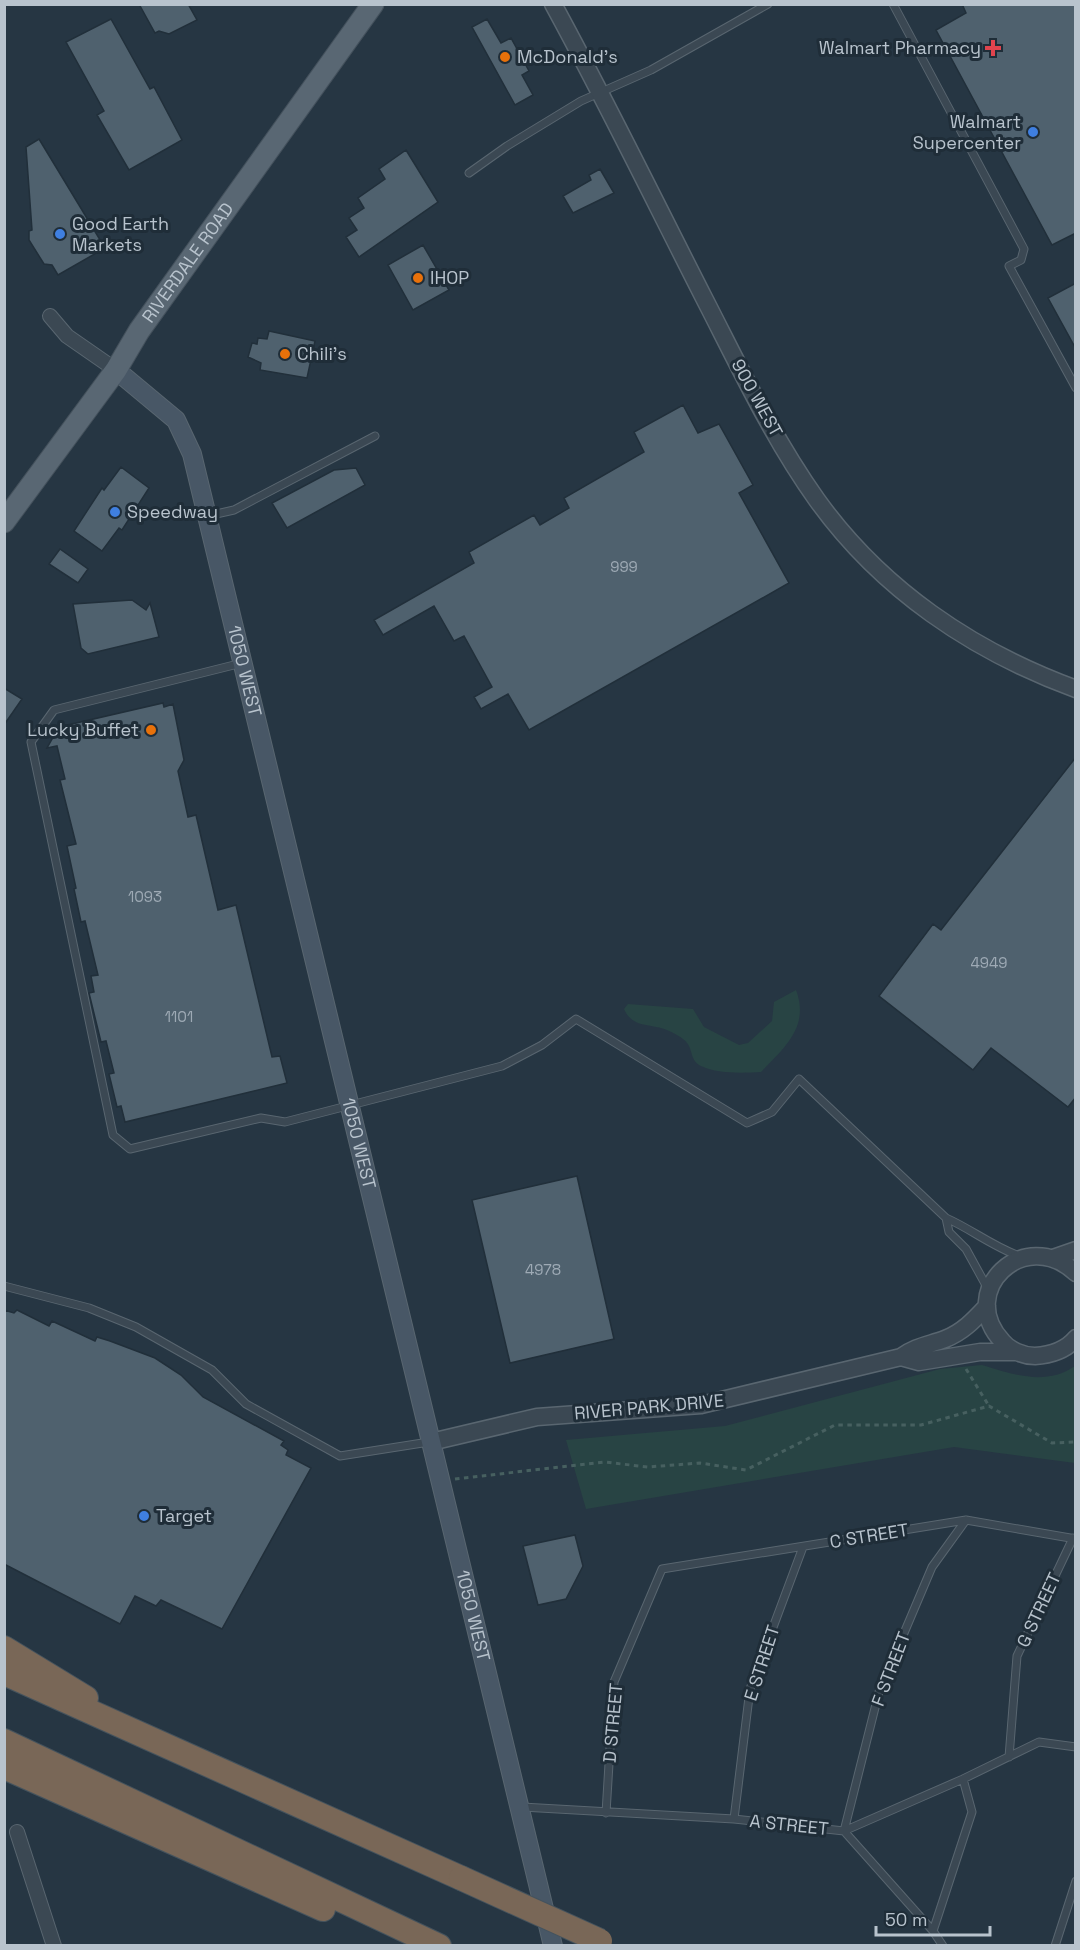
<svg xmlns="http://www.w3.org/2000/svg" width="1080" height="1950" viewBox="0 0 1080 1950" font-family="'Space Grotesk',sans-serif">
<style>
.green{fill:#284444}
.building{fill:#4f616e;stroke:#212f3a;stroke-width:1.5}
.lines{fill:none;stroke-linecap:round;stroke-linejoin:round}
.service-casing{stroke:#596670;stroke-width:9}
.minor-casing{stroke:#596670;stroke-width:16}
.tertiary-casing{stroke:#596670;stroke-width:19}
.secondary-casing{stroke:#596670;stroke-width:20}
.primary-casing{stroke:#44515c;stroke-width:23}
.motorway-casing{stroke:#45535d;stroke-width:26}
.path{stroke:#476060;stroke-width:3;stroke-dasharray:4.5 4.5;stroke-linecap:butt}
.service{stroke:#3b4853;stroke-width:7}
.minor{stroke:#3b4853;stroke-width:14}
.tertiary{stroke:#3b4853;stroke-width:16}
.secondary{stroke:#485766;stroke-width:18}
.primary{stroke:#596773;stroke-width:21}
.motorway{stroke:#796757;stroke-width:24}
.motorway-bridge-casing{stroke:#45535d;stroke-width:26;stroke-linecap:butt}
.motorway-bridge{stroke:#796757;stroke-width:24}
.health-dot{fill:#e0444e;stroke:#1f2d38;stroke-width:2}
.food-dot{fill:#e8710a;stroke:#1f2d38;stroke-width:2}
.shop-dot{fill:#3f7fe0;stroke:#1f2d38;stroke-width:2}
.labels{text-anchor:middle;stroke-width:6;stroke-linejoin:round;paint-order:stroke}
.number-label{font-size:15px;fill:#9eaab5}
.poi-label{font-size:18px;fill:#b8c3cd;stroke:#1f2d38;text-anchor:start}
.street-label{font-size:18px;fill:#b8c3cd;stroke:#1f2d38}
</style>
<rect width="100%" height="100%" fill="#263643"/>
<path class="green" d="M 796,990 C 810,1027 784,1048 761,1072 C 743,1073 717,1074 701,1066 C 690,1061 693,1050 687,1043 C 684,1038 672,1032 667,1030 C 651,1023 633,1029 624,1009 L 628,1004 L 693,1009 L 704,1027 L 739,1045 L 748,1043 L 772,1021 L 774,1002 Z
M 982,1365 C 1014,1375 1046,1386 1075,1366 L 1075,1463 L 954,1447 L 586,1509 L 566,1440 L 725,1426 L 940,1369 Z"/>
<path class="building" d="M 139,4 L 188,4 L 197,20 L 169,34 L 159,31 L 155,33 Z
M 962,4 L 1076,4 L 1076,233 L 1052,245 L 936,30 L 966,13 Z
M 111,19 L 150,89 L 154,87 L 182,140 L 129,170 L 97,115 L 104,111 L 66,42 Z
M 487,19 L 501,43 L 511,38 L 529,71 L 522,75 L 533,95 L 515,105 L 472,27 Z
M 39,139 L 105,248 L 58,275 L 52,265 L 44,264 L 29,240 L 29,231 L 32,230 L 26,147 Z
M 406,150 L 438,202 L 359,257 L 346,237 L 357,230 L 349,218 L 364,208 L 358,198 L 385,179 L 379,169 Z
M 600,169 L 614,193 L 573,213 L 563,196 L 591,180 L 589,175 Z
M 423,245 L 449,290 L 413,310 L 388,265 Z
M 1076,283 L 1076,349 L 1048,298 Z
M 269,331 L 315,341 L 307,378 L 260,370 L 261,363 L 248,357 L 252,343 L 257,344 L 258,338 L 267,339 Z
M 683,405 L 698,433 L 719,424 L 753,485 L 739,493 L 789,583 L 529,730 L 508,694 L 481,709 L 474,697 L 492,687 L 464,636 L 454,641 L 434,606 L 383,635 L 374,620 L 474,563 L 469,552 L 534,515 L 540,525 L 569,508 L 564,498 L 644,452 L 634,432 Z
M 121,467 L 149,488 L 122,530 L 119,528 L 102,551 L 74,531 L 102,488 L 104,490 Z
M 356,468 L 365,485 L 287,528 L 272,503 L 334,470 Z
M 60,549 L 88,569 L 78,583 L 49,564 Z
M 132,600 L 146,610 L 150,603 L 159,637 L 88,654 L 81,648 L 73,604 Z
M 4,688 L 22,699 L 4,725 Z
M 163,703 L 164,707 L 173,704 L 184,760 L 178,771 L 188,817 L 196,815 L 218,910 L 236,905 L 272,1057 L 280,1056 L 287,1083 L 125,1122 L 121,1106 L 117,1107 L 109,1074 L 114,1073 L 106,1041 L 101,1042 L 89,993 L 94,992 L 91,976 L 98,975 L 85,921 L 81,922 L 74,889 L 76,888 L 67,846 L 76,844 L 60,780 L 65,779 L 57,746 L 47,748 L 59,727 Z
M 1076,757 L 1076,1097 L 1068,1107 L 991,1048 L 973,1070 L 879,996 L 933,924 L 941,930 Z
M 577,1176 L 614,1339 L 510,1363 L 472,1200 Z
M 4,1310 L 14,1313 L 17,1310 L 49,1326 L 52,1321 L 95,1341 L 97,1337 L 110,1341 L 155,1358 L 181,1375 L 203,1397 L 284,1441 L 281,1445 L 288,1450 L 286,1455 L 311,1468 L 222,1629 L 161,1600 L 156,1606 L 135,1596 L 120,1624 L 4,1564 Z
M 575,1535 L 583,1566 L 566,1599 L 538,1605 L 523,1546 Z"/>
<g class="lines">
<defs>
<path id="service" d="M 893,4 L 1024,249 L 1021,260 L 1009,266 L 1076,388
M 469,173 L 507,146 L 581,101 L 651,70 L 768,4
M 207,516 L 234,510 L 375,436
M 242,663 L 54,710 L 31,742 L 113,1135 L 130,1149 L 261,1118 L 285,1122 L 502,1066 L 542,1045 L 576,1019 L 747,1123 L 772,1112 L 799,1079 L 946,1218 C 971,1229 992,1246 1019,1256
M 946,1218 L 949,1232 L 966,1249 L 988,1289
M 4,1286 L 89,1308 L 136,1327 L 212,1370 L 246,1404 L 340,1456 L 429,1442
M 1009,1757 L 1017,1656 L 1073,1538
M 522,1807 L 734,1819 L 844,1831 L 963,1779 L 1039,1742 L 1076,1747
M 606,1813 L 614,1682 L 662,1569 L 966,1520 L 1076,1539
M 734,1819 L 750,1689 L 803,1547
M 933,1931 L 972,1812 L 963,1779
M 943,1946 L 933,1931 L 844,1831 L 879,1692 L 932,1567 L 966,1520
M 1055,1946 L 1076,1881"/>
<path id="minor" d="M 50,316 L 67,336 L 116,370
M 17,1832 L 54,1946"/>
<path id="tertiary" d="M 553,4 C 606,101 654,200 704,298 C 739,366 772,437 817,500 C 881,589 972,651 1076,689
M 1053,1258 L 1076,1250
M 1076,1273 C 1024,1225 956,1291 1002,1341 C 1009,1350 1023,1356 1035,1356 C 1050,1355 1066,1350 1076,1338
M 901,1357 L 919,1362 L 980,1352 L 1016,1352
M 431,1442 L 537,1417 L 701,1405 L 901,1357 C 916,1346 929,1345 945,1339 C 963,1332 974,1320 987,1306"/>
<g id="secondary">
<path id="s1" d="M 116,370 L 176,420 L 192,454 L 553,1946"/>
</g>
<g id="primary">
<path id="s2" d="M 4,522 L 116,370 L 139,331 L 373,4"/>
</g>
<path id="motorway" d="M 4,1648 L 86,1698
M 4,1673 L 461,1878
M 4,1741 L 439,1946
M 4,1767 L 323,1909"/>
</defs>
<use href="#service" class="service-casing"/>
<use href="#minor" class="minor-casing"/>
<use href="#tertiary" class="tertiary-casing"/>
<use href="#secondary" class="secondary-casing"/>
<use href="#primary" class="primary-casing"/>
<use href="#motorway" class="motorway-casing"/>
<path class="path" d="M 966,1369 L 989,1406
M 455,1479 L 604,1462 L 648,1467 L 700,1463 L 746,1470 L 835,1425 L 921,1425 L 989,1406 L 1052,1443 L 1076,1442"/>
<use href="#service" class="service"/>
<use href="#minor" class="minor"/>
<use href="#tertiary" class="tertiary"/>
<use href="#secondary" class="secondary"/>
<use href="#primary" class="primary"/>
<use href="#motorway" class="motorway"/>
<defs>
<path id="motorway-bridge" d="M 461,1878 L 600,1941"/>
</defs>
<use href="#motorway-bridge" class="motorway-bridge-casing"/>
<use href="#motorway-bridge" class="motorway-bridge"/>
</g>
<path class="health-dot" d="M990 39h6v6h6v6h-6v6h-6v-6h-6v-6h6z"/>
<g class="food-dot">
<circle cx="505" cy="57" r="6"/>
<circle cx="418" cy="278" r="6"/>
<circle cx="285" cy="354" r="6"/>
<circle cx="151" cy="730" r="6"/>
</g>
<g class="shop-dot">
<circle cx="1033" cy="132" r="6"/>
<circle cx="60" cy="234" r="6"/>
<circle cx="115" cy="512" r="6"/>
<circle cx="144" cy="1516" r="6"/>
</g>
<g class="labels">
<g class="number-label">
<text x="624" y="572">999</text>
<text x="145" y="902">1093</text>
<text x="989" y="968">4949</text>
<text x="179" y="1022">1101</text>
<text x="543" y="1275">4978</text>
</g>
<g class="poi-label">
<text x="981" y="54" text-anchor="end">Walmart Pharmacy</text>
<text x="517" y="63">McDonald's</text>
<text x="1021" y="128" text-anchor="end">Walmart<tspan x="1021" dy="21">Supercenter</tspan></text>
<text x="72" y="230">Good Earth<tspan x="72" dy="21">Markets</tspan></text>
<text x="430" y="284">IHOP</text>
<text x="297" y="360">Chili's</text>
<text x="127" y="518">Speedway</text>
<text x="139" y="736" text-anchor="end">Lucky Buffet</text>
<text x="156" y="1522">Target</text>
</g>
<g class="street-label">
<text dy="6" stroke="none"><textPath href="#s2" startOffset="318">RIVERDALE ROAD</textPath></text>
<text transform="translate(757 398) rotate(61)" y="6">900 WEST</text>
<text dy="6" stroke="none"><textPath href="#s1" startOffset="339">1050 WEST</textPath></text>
<text dy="6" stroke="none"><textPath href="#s1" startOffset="825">1050 WEST</textPath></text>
<text transform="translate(649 1407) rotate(-5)" y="6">RIVER PARK DRIVE</text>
<text transform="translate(869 1536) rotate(-9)" y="6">C STREET</text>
<text transform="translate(1039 1610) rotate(-65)" y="6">G STREET</text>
<text dy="6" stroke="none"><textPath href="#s1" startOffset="1311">1050 WEST</textPath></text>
<text transform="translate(762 1663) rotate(-72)" y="6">E STREET</text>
<text transform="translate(891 1669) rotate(-69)" y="6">F STREET</text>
<text transform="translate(613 1723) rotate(-85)" y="6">D STREET</text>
<text transform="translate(789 1825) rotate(6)" y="6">A STREET</text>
</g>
</g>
<rect width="1080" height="1950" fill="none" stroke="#b8c3cd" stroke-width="12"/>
<path d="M876 1926v9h114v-9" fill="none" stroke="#b8c3cd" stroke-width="3"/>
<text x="885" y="1926" font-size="18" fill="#b8c3cd" stroke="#1f2d38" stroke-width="4.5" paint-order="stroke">50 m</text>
</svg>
